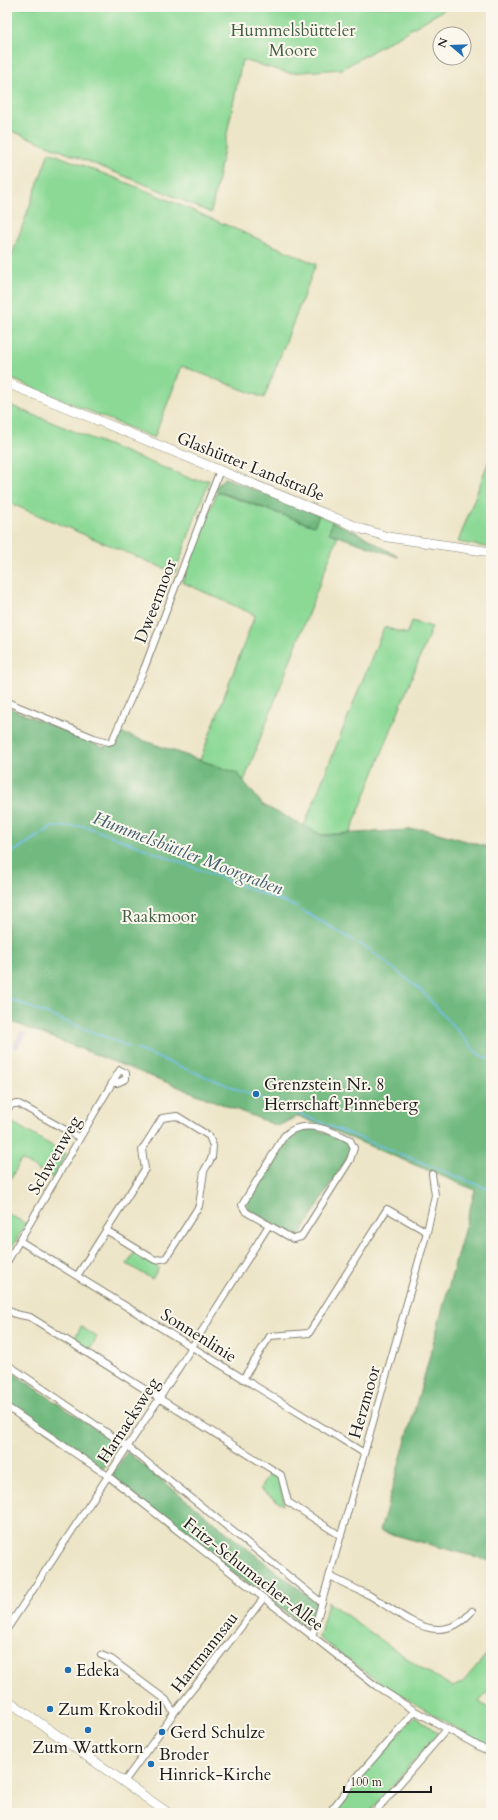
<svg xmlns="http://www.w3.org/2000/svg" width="498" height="1820" viewBox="0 0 498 1820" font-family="Cardo,serif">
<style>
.industrial{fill:#c9bfd7}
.green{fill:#8cd996;stroke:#547a59}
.forest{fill:#71b97f;stroke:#466a4e}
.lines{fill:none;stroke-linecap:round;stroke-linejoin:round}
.stream{stroke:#75bfee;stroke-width:1.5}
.street-casing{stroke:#848072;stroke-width:8}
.secondary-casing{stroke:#848072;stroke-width:10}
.street{stroke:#fff;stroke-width:6}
.secondary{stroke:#fff;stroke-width:9}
.poi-dot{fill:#1f6fb2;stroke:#fbf7ec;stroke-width:1.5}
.labels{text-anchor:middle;stroke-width:4;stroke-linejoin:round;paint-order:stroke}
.park-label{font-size:17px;fill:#435e47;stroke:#fbf7ec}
.street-label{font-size:17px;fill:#1c1c1c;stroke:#fbf7ec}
.poi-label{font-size:17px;fill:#1c1c1c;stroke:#fbf7ec;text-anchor:start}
.water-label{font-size:18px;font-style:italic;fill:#405d70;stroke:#fbf7ec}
</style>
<rect width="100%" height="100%" fill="#fbf7ec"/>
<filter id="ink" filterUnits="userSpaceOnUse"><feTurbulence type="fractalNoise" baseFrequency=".025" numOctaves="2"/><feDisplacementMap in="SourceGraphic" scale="8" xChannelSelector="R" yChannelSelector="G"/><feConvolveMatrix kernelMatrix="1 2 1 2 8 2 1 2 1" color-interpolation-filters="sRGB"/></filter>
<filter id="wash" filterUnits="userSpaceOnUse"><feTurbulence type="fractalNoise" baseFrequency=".012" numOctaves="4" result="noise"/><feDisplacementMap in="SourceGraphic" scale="16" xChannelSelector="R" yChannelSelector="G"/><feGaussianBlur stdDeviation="0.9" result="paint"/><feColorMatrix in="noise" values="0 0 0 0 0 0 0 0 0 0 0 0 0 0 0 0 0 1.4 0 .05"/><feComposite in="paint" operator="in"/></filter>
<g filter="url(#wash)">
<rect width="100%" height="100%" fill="#ede5c7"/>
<path class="industrial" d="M 21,1031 L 26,1034 L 17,1049 L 12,1047 Z"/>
<path class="green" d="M 7,7 L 449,7 L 342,69 L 289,73 L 242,60 L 211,213 L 159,190 L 7,129 Z
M 49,152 L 157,195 L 316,264 L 264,398 L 182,366 L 154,438 L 7,377 L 7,269 Z
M 7,404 L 194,480 L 209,480 L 175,573 L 7,502 Z
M 491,455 L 491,548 L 458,542 Z
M 217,492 L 314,526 L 319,515 L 332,521 L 330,533 L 338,536 L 244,781 L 237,773 L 200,760 L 255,615 L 182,582 Z
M 412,621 L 432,627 L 350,833 L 322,835 L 304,826 L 384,627 L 407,634 Z
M 8,1120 L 66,1154 L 53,1178 L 21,1160 L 7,1185 Z
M 7,1213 L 26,1224 L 12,1247 L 7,1243 Z
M 134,1253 L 159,1268 L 152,1279 L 127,1264 Z
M 81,1327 L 97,1337 L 89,1351 L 73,1341 Z
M 270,1472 L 278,1477 L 284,1502 L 283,1505 L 260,1489 Z
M 328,1602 L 418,1666 L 453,1687 L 463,1682 L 491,1649 L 491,1688 L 479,1702 L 491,1709 L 491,1749 L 379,1682 L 319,1638 Z
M 415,1716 L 438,1733 L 369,1813 L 333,1813 L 358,1779 Z"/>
<path class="forest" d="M 225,478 L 319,515 L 314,526 L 214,490 L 220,482 Z
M 332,521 L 362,535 L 398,557 L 329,533 Z
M 7,707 L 103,747 L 117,743 L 122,733 L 237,773 L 263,805 L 322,835 L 424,829 L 491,848 L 491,1561 L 380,1531 L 424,1377 L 475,1190 L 298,1116 L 278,1126 L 7,1020 Z
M 313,1128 L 347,1142 L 351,1151 L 301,1233 L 295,1237 L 248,1209 L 246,1202 L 286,1138 L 294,1131 Z
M 7,1369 L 119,1445 L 103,1469 L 7,1402 Z
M 127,1452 C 191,1503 253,1555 318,1603 L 309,1629 L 233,1573 L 110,1476 Z"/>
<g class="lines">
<path class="stream" d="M 7,856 L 52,827 L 85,826 L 297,907
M 301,910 L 353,940
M 358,943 L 366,947 L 421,990 L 478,1054 L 491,1060
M 7,998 L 130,1047
M 136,1049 L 491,1190"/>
</g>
</g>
<g filter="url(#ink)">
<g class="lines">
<defs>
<path id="street" d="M 7,702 L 94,738 L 109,742 L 112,741 L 144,669 L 220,470
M 7,1109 L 13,1104 L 19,1104 L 80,1138
M 20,1241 L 364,1453
M 7,1262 L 118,1073 L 120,1070 L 126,1073 L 126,1079 L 117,1083 L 112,1083
M 77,1276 L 145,1169 L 142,1150 L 162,1118 L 177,1116 L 209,1136 L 213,1146 L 212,1157 L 204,1171 L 199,1206 L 166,1258 L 155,1260 L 106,1230
M 7,1309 L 15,1314 L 30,1317 L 281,1475 L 288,1502 L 341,1536
M 7,1364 L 128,1447 L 322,1603
M 243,1379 L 270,1336 L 309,1333 L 387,1209 L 427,1232
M 7,1407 L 108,1476 L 376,1686 L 415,1711 L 491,1753
M 330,1576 C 343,1583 356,1589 369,1595 C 387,1605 417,1630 438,1629 C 452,1629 464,1621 472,1611
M 7,1629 L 159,1399 L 269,1225 L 293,1239 L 301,1237 L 350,1160 L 354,1148 L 350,1140 C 330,1129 302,1118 284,1136 L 242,1205 L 246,1212 L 269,1225
M 312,1637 L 427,1232 L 435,1195 L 432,1174
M 101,1655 L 111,1659 L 166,1700 L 174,1713
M 124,1782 L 174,1713 L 263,1599
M 329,1813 L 357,1777 L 415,1711
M 374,1813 L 447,1729"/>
<path id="secondary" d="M 7,383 L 362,529 L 388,537 L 491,552
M 7,1700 L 168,1813"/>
</defs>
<use href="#street" class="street-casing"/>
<use href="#secondary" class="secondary-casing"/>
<use href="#street" class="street"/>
<use href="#secondary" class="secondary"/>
</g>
</g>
<g class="poi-dot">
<circle cx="256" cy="1094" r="4"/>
<circle cx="68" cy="1670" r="4"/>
<circle cx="50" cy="1709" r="4"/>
<circle cx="88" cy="1730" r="4"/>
<circle cx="162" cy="1732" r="4"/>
<circle cx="151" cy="1764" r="4"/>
</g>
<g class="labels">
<g class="park-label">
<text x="293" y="36">Hummelsbütteler<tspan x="293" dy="20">Moore</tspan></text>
<text x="159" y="922">Raakmoor</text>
</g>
<g class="street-label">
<text transform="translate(251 466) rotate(22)" y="6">Glashütter Landstraße</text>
<text transform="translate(155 601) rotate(-69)" y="6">Dweermoor</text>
<text transform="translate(54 1155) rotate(-60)" y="6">Schwenweg</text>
<text transform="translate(199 1335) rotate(32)" y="6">Sonnenlinie</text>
<text transform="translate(364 1402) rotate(-74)" y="6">Herzmoor</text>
<text transform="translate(128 1420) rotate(-57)" y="6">Harnacksweg</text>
<text transform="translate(254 1574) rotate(38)" y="6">Fritz-Schumacher-Allee</text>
<text transform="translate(204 1652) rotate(-52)" y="6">Hartmannsau</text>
</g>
<g class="poi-label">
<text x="264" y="1090">Grenzstein Nr. 8<tspan x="264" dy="20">Herrschaft Pinneberg</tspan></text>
<text x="76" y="1676">Edeka</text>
<text x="58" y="1715">Zum Krokodil</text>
<text x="170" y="1738">Gerd Schulze</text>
<text x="88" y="1753" text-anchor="middle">Zum Wattkorn</text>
<text x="159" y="1760">Broder<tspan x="159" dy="20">Hinrick-Kirche</tspan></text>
</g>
<g class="water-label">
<text transform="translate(188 853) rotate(21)" y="6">Hummelsbüttler Moorgraben</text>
</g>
</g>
<rect width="498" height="1820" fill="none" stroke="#fbf7ec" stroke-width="24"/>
<g transform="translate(452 46) rotate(289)"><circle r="19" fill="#fbf7ec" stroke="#a29f99"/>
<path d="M0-3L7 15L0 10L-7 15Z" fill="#1f6fb2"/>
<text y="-6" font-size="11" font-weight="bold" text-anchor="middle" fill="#1c1c1c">N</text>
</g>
<path d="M344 1786v6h87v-6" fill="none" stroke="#1c1c1c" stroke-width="2"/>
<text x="350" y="1786" font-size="12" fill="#1c1c1c" stroke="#fbf7ec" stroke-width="3" paint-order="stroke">100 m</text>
</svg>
